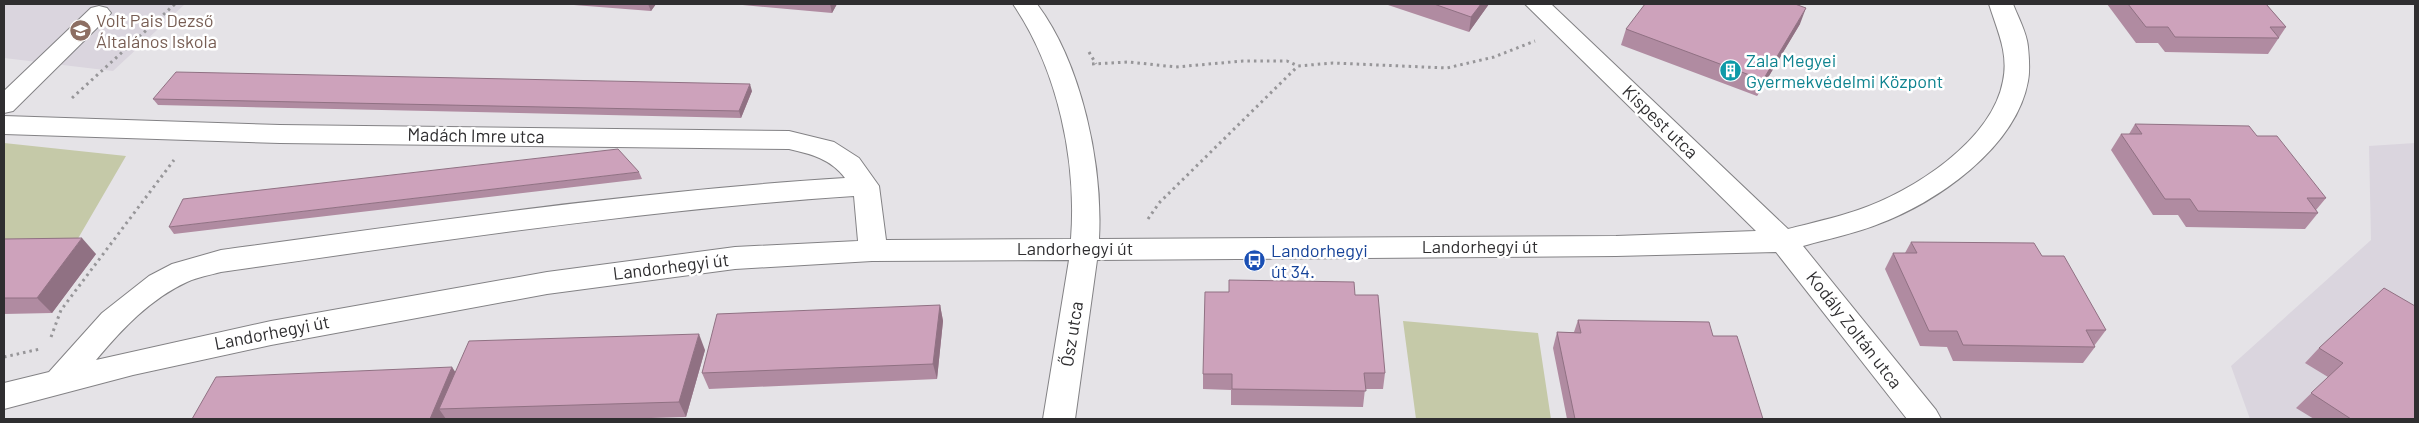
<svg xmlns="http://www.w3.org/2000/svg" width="2419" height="423" viewBox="0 0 2419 423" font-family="Barlow,sans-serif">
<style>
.built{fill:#dad5de}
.green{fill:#c5c9a8}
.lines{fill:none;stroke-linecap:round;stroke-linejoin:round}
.street-casing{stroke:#838285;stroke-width:2}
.path{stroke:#979699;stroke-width:3;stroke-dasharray:2.5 4;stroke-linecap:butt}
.street{fill:#fff;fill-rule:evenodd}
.wall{fill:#b08ba1}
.shaded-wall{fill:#907183}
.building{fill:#cda2bb;stroke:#907183}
.labels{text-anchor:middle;stroke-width:5;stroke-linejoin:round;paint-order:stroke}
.education-label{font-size:18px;fill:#785e54;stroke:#fff;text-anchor:start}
.culture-label{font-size:18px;fill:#0d838f;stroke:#fff;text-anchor:start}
.street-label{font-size:18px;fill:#2f2e30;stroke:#fff}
.transit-label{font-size:18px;fill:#164399;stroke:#fff;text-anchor:start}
</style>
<rect width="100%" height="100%" fill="#e5e3e7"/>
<path class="built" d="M 4,4 L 185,4 L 113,71 L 4,58 Z
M 2415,143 L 2415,419 L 2250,419 L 2231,366 L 2371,240 L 2369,146 Z"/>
<path class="green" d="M 4,143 L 126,156 L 69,254 L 4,258 Z
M 1403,321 L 1538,333 L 1551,419 L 1416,419 Z"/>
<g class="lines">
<defs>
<path id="street" d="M 1013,4 L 1037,4 C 1082,64 1103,165 1099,239 L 1616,236 L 1756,231 L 1525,4 L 1551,4 L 1788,229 C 1811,223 1835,218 1858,210 C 1912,192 1992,141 2003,81 C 2009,53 1997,30 1989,4 L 2013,4 C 2018,17 2027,33 2028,47 C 2029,57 2030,71 2028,81 C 2016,148 1936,203 1876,225 C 1853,234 1827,239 1803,246 L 1936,410 L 1941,419 L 1907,419 L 1776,252 L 1616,256 L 1097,260 L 1075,419 L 1043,419 L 1069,260 L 872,261 L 735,269 L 547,294 L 271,345 L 133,375 L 4,409 L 4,383 L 49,372 L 102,313 L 149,276 L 172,264 L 221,250 C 429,222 636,191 845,178 C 831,159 811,154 789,149 L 280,143 L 4,134 L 4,116 L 280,125 L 789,131 L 834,142 L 859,158 L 879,186 L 886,240 L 1071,239 C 1077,161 1058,70 1013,4 ZM 854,196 L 858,241 L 735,247 L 547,272 L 271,321 L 96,360 C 122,329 150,299 187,282 C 198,277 210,275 221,272 C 432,242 642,210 854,196 Z
M 99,6 L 107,8 L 111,13 L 107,18 L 13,111 L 4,113 L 4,91 L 91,8 Z"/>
</defs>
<use href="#street" class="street-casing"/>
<path class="path" d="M 1089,52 L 1096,64
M 1092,64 L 1129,62 L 1176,67 L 1243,61 L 1287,61 L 1298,66 L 1333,63 L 1447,68 L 1494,57 L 1535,41
M 72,98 L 175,4
M 1148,219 L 1159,203 L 1298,66
M 51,337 L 61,310 L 174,160
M 4,357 L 40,349"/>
<use href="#street" class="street"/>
</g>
<path class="wall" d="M 561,4 L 656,4 L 651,11 Z
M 732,4 L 837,4 L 832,13 Z
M 1385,4 L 1489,4 L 1469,32 Z
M 2107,4 L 2266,4 L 2286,27 L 2268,54 L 2165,52 L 2158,43 L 2136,43 Z
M 1800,24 L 1757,96 L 1621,45 L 1626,29 Z
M 752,91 L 741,118 L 158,105 L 153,99 Z
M 2135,124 L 2257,136 L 2326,198 L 2316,210 L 2318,213 L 2305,229 L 2186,227 L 2178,215 L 2153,215 L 2111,150 L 2121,134 L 2129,134 Z
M 639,172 L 642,179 L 174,234 L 169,227 Z
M 4,239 L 96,254 L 52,313 L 4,314 Z
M 1911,242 L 2042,256 L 2106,330 L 2094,346 L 2095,347 L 2083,363 L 1953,361 L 1947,347 L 1920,346 L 1885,269 L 1893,253 L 1905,253 Z
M 2384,288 L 2415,419 L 2314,419 L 2296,408 L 2328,377 L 2305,363 L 2319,348 Z
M 1355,295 L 1385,373 L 1383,389 L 1365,389 L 1363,407 L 1231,405 L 1231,390 L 1203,389 L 1203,374 Z
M 940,305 L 943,321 L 937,379 L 709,389 L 702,373 Z
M 1578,320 L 1713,336 L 1763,419 L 1567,419 L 1553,348 L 1557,332 L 1574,332 Z
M 705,350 L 686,417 L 617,419 L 192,419 L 455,372 Z"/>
<path class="shaded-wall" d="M 648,4 L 656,4 L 651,11 Z
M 830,4 L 837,4 L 832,13 Z
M 1481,4 L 1489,4 L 1469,32 L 1471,17 Z
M 1806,8 L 1800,24 L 1757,96 L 1763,80 Z
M 750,84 L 752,91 L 741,118 L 739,111 Z
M 82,238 L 96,254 L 52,313 L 37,298 Z
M 940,305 L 943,321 L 937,379 L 933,364 Z
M 699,334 L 705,350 L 686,417 L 679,402 Z
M 452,367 L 462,382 L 439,409 L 446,419 L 430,419 Z"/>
<path class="building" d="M 1434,4 L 1481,4 L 1471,17 Z
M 1645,4 L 1795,4 L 1806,8 L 1763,80 L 1626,29 Z
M 2128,4 L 2266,4 L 2286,27 L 2270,27 L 2279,38 L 2175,37 L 2168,27 L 2146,27 Z
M 176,72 L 750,84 L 739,111 L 153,99 Z
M 2135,124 L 2249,126 L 2257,136 L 2277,136 L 2326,198 L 2307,198 L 2318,213 L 2198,211 L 2190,199 L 2165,199 L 2121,134 L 2142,134 Z
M 618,149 L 639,172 L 169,227 L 183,199 Z
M 82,238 L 37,298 L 4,298 L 4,239 Z
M 1911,242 L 2034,243 L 2042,256 L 2064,256 L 2106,330 L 2086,330 L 2095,347 L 1963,345 L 1957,331 L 1929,331 L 1893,253 L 1917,253 Z
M 1229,280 L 1354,282 L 1355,295 L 1378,295 L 1385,373 L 1364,373 L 1366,391 L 1232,389 L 1232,374 L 1203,374 L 1205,292 L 1229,292 Z
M 2384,288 L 2415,306 L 2415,419 L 2351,419 L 2311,393 L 2343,363 L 2319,348 Z
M 940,305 L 933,364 L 702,373 L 717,314 Z
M 1578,320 L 1709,322 L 1713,336 L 1737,336 L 1763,419 L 1575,419 L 1557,332 L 1581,333 Z
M 699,334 L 679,402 L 439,409 L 469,341 Z
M 452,367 L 430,419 L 192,419 L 216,377 Z"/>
<defs>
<symbol id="school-disc" viewBox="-11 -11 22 22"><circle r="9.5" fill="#8d6e63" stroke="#fff"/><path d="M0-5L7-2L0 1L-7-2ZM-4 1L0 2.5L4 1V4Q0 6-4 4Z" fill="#fff"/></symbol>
<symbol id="building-disc" viewBox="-11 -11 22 22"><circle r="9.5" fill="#0f9aa8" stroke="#fff"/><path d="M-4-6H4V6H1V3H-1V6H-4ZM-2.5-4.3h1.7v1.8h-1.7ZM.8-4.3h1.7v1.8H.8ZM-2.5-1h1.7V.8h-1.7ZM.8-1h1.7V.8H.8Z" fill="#fff"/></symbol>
<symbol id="bus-disc" viewBox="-11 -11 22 22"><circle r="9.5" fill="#1a4fb4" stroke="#fff"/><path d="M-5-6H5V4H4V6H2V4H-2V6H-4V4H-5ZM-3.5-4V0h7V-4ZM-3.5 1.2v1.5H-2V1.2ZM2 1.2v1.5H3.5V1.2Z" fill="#fff"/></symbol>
</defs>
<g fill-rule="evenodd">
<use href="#school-disc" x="68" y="18" width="25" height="25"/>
<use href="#building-disc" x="1718" y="58" width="25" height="25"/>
<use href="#bus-disc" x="1242" y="248" width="25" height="25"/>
</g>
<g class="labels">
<g class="education-label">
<text x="96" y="27">Volt Pais Dezső<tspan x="96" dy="21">Általános Iskola</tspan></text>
</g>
<g class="culture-label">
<text x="1746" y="67">Zala Megyei<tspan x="1746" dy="21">Gyermekvédelmi Központ</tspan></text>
</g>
<g class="street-label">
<text transform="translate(1660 122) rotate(44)" y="6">Kispest utca</text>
<text transform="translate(476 136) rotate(1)" y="6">Madách Imre utca</text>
<text x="1480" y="253">Landorhegyi út</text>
<text x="1075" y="255">Landorhegyi út</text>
<text transform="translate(671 267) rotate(-7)" y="6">Landorhegyi út</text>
<text transform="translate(1854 330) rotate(52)" y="6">Kodály Zoltán utca</text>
<text transform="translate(272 333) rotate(-11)" y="6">Landorhegyi út</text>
<text transform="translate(1072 334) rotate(-81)" y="6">Ősz utca</text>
</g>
<g class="transit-label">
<text x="1271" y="257">Landorhegyi<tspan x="1271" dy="21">út 34.</tspan></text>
</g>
</g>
<rect width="2419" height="423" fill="none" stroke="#2f2e30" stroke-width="10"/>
</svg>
